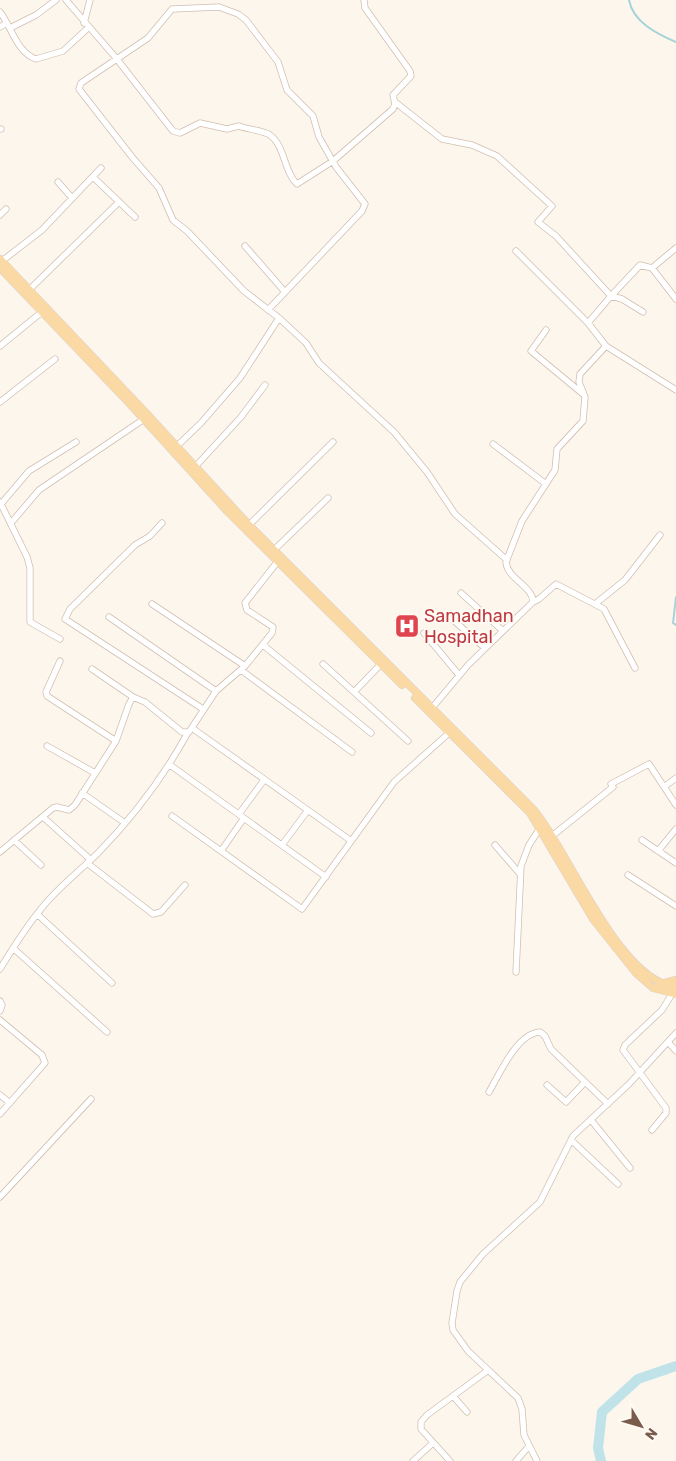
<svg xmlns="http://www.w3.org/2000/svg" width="676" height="1461" viewBox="0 0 676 1461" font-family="Rubik,sans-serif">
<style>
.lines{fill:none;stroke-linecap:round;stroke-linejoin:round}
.stream{stroke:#a5d3da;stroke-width:2}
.river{stroke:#bfe3e8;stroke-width:10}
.minor-casing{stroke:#d1beb0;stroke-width:7}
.major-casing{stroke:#dad1cd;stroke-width:8}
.minor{stroke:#fff;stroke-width:5.5}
.major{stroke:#fbd9a5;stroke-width:7}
.labels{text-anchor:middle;stroke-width:4;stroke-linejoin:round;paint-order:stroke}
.health-label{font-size:18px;fill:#be3a42;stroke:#fffaf3;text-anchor:start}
</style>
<rect width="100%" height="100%" fill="#fdf6ec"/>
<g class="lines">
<path class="stream" d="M 629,0 C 633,22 657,34 676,42
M 676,597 L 673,623 L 676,625"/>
<path class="river" d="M 601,1461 L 598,1448 L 602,1412 L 638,1379 L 676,1366"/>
<defs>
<path id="minor" d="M 66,0 L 116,58 L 173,131 L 180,133 L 200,123 L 227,129 L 239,126 C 249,130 262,130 270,135 C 285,146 284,172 297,184 L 333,161 L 393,109 L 395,104 L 393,95 L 411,76 L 410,71 L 365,8 L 364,0
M 0,12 C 11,26 17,53 36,59 L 63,51 L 88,28
M 84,23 L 90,0
M 0,27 L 7,23
M 10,28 L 36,15 L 56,0
M 395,102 L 442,139 L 472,145 L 497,156 L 552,206 L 538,222 L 556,236 L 611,296 L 588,323 L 606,346 L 580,374 L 579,382 L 585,397 L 583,421 L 557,449 L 555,470 L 522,521 L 506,562 C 507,579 533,586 533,602 L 468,665 L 432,708
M 0,129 L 1,129
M 93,177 L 135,217
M 58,182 L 72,198
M 0,215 L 6,209
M 245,246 L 285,292
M 516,251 L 588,323
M 2,261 L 42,230 L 101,168
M 652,268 L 676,299
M 30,289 L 118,203
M 643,312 L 622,299 L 611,296 L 640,265 L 652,268 L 676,248
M 279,318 L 306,343 L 319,363 L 394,432 L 427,472 L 455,514 L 507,560
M 546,330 L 531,351 L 583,394
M 0,346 L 43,311
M 606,346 L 676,390
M 0,402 L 55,359
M 493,444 L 546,484
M 177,446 L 201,423 L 240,378 L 279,318 L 244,291 L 187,231 L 173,220 L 159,188 L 132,157 L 79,89 L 81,83 L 148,38 L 172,9 L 219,7 L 238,14 L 246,20 L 278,62 L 287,90 L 313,116 L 319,137 L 336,167 L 365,204 L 362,211 L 268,310
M 195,467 L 241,417 L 265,385
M 0,502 L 27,557 L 30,568 L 30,622 L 60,639
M 1,504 L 29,471 L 76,442
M 11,523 L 39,490 L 144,419
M 162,523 L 150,536 L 135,545 L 70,609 L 65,619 L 203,709
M 249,525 L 333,442
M 274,550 L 328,498
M 461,593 L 503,631
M 533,602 L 539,599 L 556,584 L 604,609 L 635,668
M 152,604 L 245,666
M 595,604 L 625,580 L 660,535
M 109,617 L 216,691
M 452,619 L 485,648
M 424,633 L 459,675
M 263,645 L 371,733
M 60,661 L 46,692 L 47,696 L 116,741
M 323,664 L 408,741
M 92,669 L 133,697
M 241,670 L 352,752
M 354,692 L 381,664
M 192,728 L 350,840
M 47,746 L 95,773
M 170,765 L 326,877
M 611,784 L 649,764 L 676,805
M 664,787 L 676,778
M 82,793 L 125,823
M 239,814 L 264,780
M 172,816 L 302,909 L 394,782 L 449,733
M 43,817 L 91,860
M 552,836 L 613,787
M 14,840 L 41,865
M 642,840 L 676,863
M 282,845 L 308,810
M 495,845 L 520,874
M 221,851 L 244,818
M 658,851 L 676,829
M 0,852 L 53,808 L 57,807 L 69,810 L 75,805 L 116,741 L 129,704 L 133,697 L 145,702 L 182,732 L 189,732 L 216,691 L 245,666 L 272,633 L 273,627 L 247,610 L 245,603 L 278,561
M 87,863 L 153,914 L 161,912 L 185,885
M 628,875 L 676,906
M 37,914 L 112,983
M 13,948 L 107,1032
M 0,969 C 13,948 25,928 41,909 C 57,888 80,871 98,853 C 134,816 163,778 187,734
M 516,972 L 521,866 L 529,845 L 540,828
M 0,1001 L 2,1005 L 0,1011
M 0,1020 L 42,1055 L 45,1063 L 0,1114
M 668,1042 L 676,1051
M 547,1085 L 566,1102 L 585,1082
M 489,1092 C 499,1075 517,1033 540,1032 L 545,1036 L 551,1049 L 608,1104
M 0,1095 L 10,1103
M 591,1120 L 630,1168
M 652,1130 L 666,1113 L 666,1108 L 623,1050 L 625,1045 L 662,1010 L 672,994
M 571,1140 L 618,1184
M 0,1197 L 91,1099
M 453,1396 L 467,1412
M 413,1461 L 433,1443
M 450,1461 L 421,1429 L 421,1422 L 427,1415 L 487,1371
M 516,1461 L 529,1446
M 537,1461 L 524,1435 L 522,1409 L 518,1398 L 468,1351 L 453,1330 L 452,1323 L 457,1291 L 460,1282 L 483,1254 L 540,1202 L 573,1136 L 629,1084 L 676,1033"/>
<path id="major" d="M 0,259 L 147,414 L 249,525 L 534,810 C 569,851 618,981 676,987
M 0,268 L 130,404 L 227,511 L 402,685
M 415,698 L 530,813 L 593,919 L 636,973 L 653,988 L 676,994
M 660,984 L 676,980"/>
</defs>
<use href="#minor" class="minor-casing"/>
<use href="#major" class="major-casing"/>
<use href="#minor" class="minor"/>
<use href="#major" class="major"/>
</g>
<defs>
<symbol id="hospital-square" viewBox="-11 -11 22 22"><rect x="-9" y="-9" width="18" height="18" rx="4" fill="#e0444e" stroke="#fffaf3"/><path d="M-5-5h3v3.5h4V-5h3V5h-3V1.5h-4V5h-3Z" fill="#fff"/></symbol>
</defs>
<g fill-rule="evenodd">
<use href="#hospital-square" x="393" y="612" width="28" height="28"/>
</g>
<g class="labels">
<g class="health-label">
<text x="424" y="622">Samadhan<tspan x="424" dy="21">Hospital</tspan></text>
</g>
</g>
<g transform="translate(641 1426) rotate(128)" stroke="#fffaf3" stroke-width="4" paint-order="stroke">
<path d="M0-4L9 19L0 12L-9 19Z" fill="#7a5c4d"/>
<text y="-8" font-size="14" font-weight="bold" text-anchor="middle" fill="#7a5c4d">N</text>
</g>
</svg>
